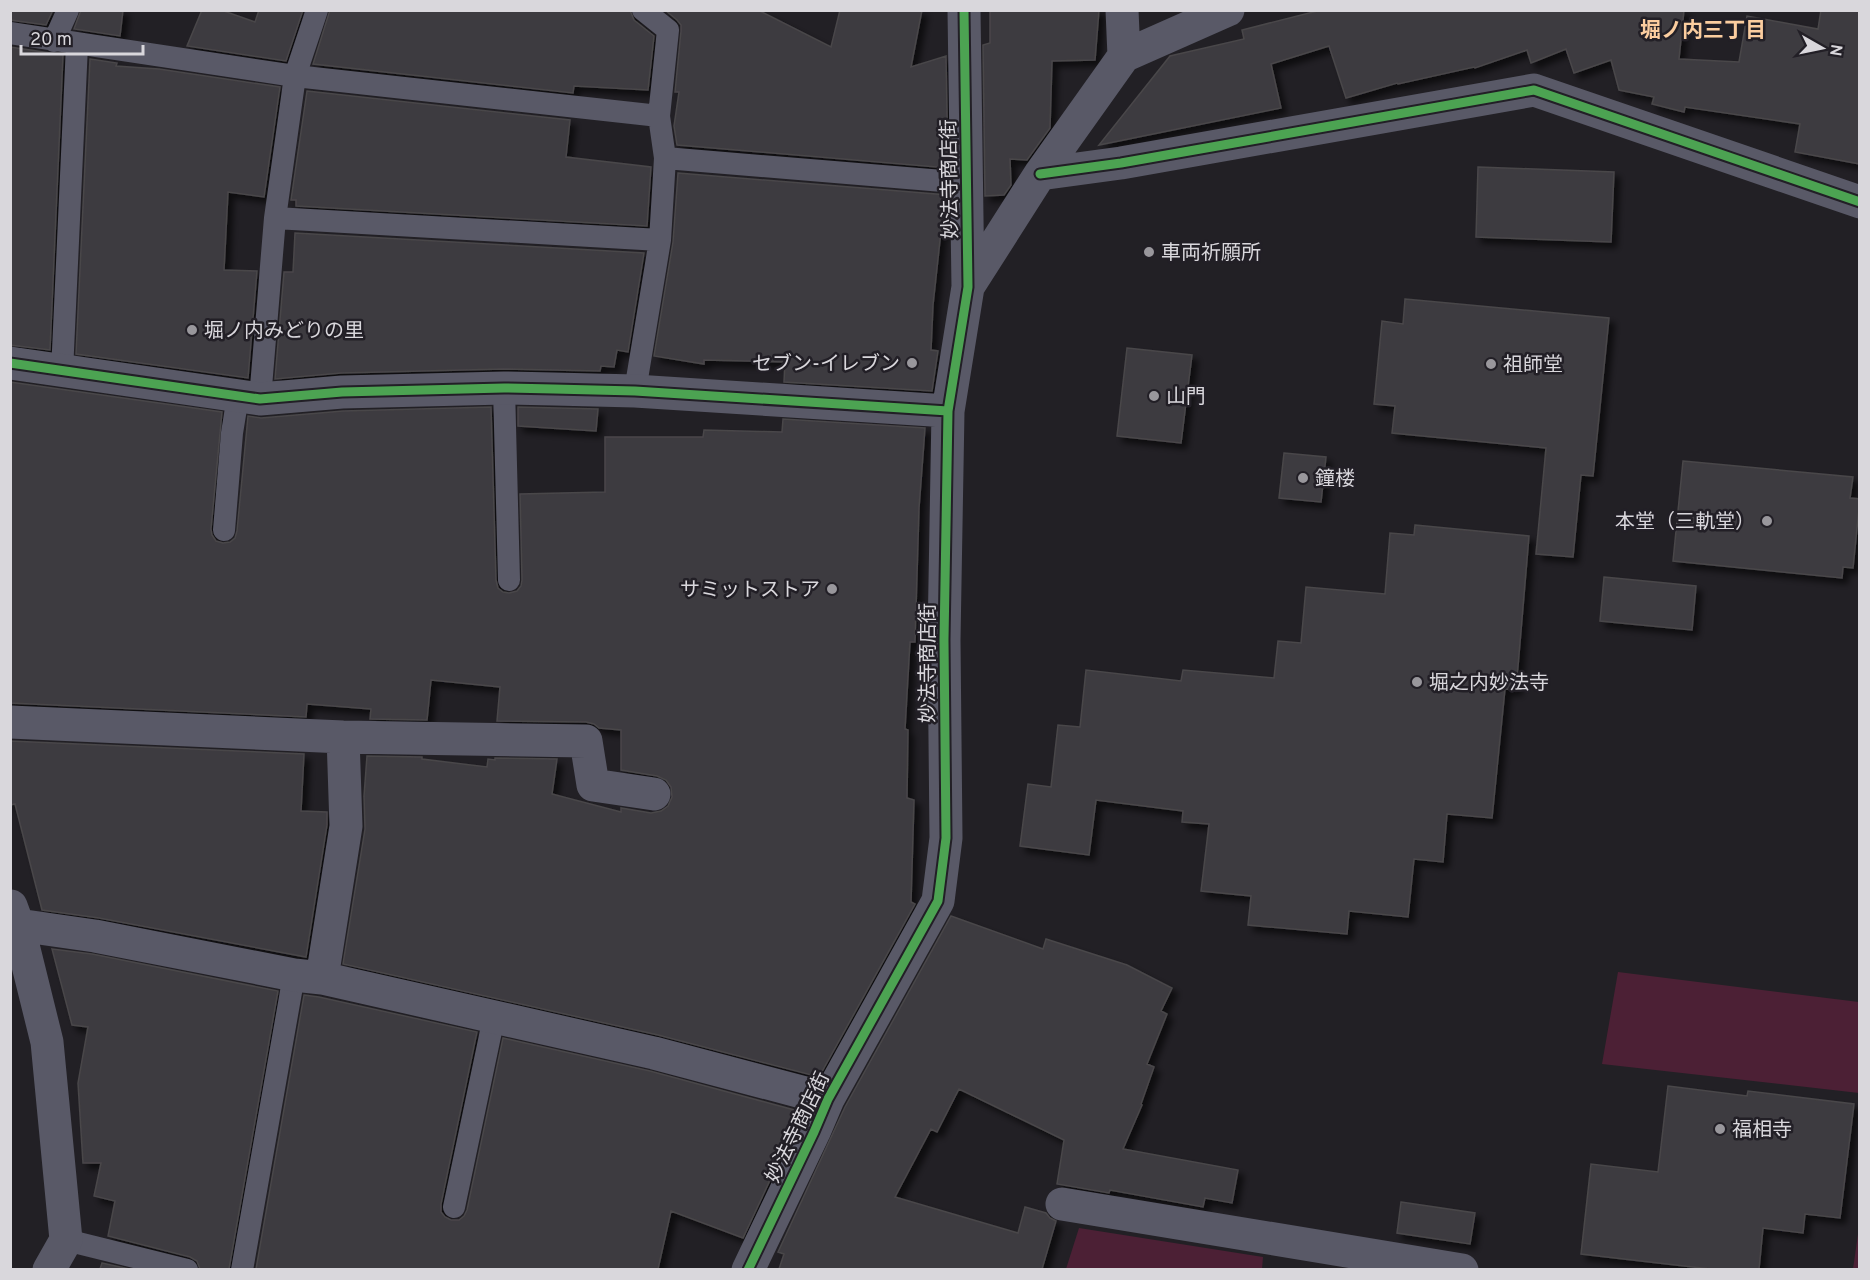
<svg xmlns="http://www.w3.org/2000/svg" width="1870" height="1280" viewBox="0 0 1870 1280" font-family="Overpass,'Noto Sans JP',sans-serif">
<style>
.green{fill:#4c2035}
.building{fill:#3e3b3f;stroke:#49474a;stroke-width:1.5;filter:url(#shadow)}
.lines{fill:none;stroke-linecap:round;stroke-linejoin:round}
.service{stroke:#595967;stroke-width:22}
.minor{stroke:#595967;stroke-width:33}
.cycleway-casing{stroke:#221f26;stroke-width:13}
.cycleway{stroke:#4ca352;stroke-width:9}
.poi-dot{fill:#99979c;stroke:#221f26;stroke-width:2}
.labels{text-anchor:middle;stroke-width:5;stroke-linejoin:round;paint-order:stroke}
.street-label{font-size:20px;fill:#d9d7dc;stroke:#221f26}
.poi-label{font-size:20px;fill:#d9d7dc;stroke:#221f26;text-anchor:start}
.neighbourhood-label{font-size:21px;font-weight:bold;fill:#fbcd9f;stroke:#221f26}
</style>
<defs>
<filter id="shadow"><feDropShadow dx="5.5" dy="5.5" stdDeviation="3" flood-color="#0009"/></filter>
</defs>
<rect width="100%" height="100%" fill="#222025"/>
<path class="green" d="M 1618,972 L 1859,1002 L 1859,1093 L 1602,1064 Z
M 1859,1227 L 1859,1269 L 1853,1269 Z
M 1079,1228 L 1263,1257 L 1262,1269 L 1066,1269 Z"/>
<path class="building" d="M 10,10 L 53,10 L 46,25 L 10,20 Z
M 81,10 L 123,10 L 120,36 L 74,29 Z
M 202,10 L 221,10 L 255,22 L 259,10 L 303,10 L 286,61 L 187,46 Z
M 330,10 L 630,10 L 634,20 L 654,36 L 648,90 L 574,86 L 573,93 L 313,64 Z
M 665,10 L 758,10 L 831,47 L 840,10 L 922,10 L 911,67 L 946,56 L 948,168 L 677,145 L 674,126 L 679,92 L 675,92 L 681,31 L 681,25 L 677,20 Z
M 990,10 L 1099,10 L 1095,60 L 1052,61 L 1050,128 L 1027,160 L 1010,159 L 1011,185 L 1004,195 L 985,196 L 983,45 L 990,43 Z
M 1321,10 L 1684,10 L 1679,59 L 1739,62 L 1747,16 L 1818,29 L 1821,10 L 1860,10 L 1860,164 L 1795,152 L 1800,124 L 1685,107 L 1684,112 L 1652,104 L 1654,97 L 1619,90 L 1611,60 L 1574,73 L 1566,49 L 1531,63 L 1527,50 L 1475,68 L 1474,67 L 1398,84 L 1397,83 L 1346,98 L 1329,46 L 1271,64 L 1281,108 L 1099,145 L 1170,56 L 1244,39 L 1242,30 Z
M 10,47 L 63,55 L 50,350 L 10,345 Z
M 90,59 L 117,63 L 116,66 L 159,69 L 280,87 L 264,197 L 228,192 L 224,270 L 257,271 L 248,378 L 76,354 Z
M 307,91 L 570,120 L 566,157 L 651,167 L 647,226 L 296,206 L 296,200 L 291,200 Z
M 1478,167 L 1614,172 L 1611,242 L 1476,237 Z
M 678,173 L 948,195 L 947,232 L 941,231 L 933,305 L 931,350 L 938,351 L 932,391 L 784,382 L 785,362 L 704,360 L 704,364 L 654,356 L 673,242 Z
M 295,233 L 644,253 L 628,352 L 617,350 L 614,367 L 601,366 L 600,371 L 504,369 L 341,373 L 275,379 L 284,272 L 293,272 Z
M 1405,299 L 1609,318 L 1593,476 L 1581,475 L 1573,557 L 1536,554 L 1546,448 L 1392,433 L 1395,406 L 1374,404 L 1382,321 L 1403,324 Z
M 1127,348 L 1192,355 L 1181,443 L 1117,436 Z
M 10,382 L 222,412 L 211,529 L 212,535 L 216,541 L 223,543 L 230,542 L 235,538 L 237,531 L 248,416 L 261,418 L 343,411 L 491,407 L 496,580 L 498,588 L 503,592 L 509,593 L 517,591 L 521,586 L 522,580 L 520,494 L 605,492 L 605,437 L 703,437 L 704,430 L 782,432 L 783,419 L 925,428 L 919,508 L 915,642 L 910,642 L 905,729 L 908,730 L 907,798 L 914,800 L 911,902 L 915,904 L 819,1077 L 658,1035 L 343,964 L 365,829 L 364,796 L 367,756 L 422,757 L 422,759 L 487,767 L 488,759 L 495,760 L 495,758 L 557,759 L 552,794 L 621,812 L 621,808 L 651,813 L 661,811 L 668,806 L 672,797 L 671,787 L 666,780 L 657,776 L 621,770 L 621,730 L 599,728 L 594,724 L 586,722 L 497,721 L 500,687 L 431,680 L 427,720 L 370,719 L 371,709 L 307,704 L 306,717 L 10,703 Z
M 518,407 L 598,409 L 596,431 L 518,426 Z
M 1284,453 L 1326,457 L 1321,502 L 1279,498 Z
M 1683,461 L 1853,477 L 1850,498 L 1860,499 L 1853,568 L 1843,567 L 1842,578 L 1673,561 Z
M 1415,525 L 1529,536 L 1516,690 L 1505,689 L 1492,818 L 1447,814 L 1443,862 L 1414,859 L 1408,917 L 1349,911 L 1347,934 L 1248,925 L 1251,896 L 1201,891 L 1209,824 L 1182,822 L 1183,811 L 1096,800 L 1089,855 L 1020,846 L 1028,784 L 1051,787 L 1058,725 L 1080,727 L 1086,670 L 1181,681 L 1183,670 L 1274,678 L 1278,641 L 1301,643 L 1306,587 L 1385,594 L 1390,533 L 1414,535 Z
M 1604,577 L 1696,586 L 1692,630 L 1600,621 Z
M 10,741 L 304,754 L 301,811 L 327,812 L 327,825 L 306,957 L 99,918 L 42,910 L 15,804 L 10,805 Z
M 951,916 L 1043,949 L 1046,939 L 1127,965 L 1172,988 L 1161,1011 L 1167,1014 L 1147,1064 L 1154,1067 L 1141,1104 L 1142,1105 L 1123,1149 L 1238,1170 L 1232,1203 L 1205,1198 L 1203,1207 L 1110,1190 L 1109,1193 L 1057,1184 L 1064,1140 L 959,1089 L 937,1132 L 931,1129 L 895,1197 L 1018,1233 L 1025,1207 L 1046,1213 L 1050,1218 L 1056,1221 L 1042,1269 L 779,1269 L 784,1254 L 778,1252 L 845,1107 Z
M 52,949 L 92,954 L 278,991 L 229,1269 L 200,1269 L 197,1261 L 190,1257 L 108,1236 L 115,1201 L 94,1196 L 101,1163 L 83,1163 L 78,1083 L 88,1027 L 72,1025 Z
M 304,995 L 319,997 L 477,1032 L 441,1204 L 441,1212 L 445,1217 L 451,1220 L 459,1220 L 464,1216 L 467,1210 L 503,1038 L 650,1071 L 802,1112 L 743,1238 L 671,1211 L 658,1269 L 256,1269 Z
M 1668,1086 L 1747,1096 L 1748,1091 L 1854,1104 L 1840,1218 L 1805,1214 L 1803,1233 L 1763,1228 L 1759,1269 L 1710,1269 L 1581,1254 L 1591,1164 L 1658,1172 Z
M 1401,1202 L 1475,1213 L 1470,1244 L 1397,1233 Z
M 102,1263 L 129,1269 L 100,1269 Z"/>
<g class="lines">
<path class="service" d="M 643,10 L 668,30 L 659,116
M 10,33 L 295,76 L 659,116 L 665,158 L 660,240 L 635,391
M 54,41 L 68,10
M 665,158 L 967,183
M 275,218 L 660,240
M 62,372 L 77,45
M 504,388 L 509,580
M 260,399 L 275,218 L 295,76 L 317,10
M 224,530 L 232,433 L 238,396
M 454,1207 L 494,1017
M 66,1240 L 187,1270
M 242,1270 L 294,975"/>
<path class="minor" d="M 1122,10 L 1124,56
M 1040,174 L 1121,163 L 1534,90 L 1860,202
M 968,287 L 1040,174 L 1124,56 L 1228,10
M 10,363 L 260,399 L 342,392 L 504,388 L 554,389 L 635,391 L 948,411
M 10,722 L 343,737 L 586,741 L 593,785 L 654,794
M 11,906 L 18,925 L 47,1042 L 66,1240 L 49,1270
M 10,926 L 18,925 L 95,936 L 294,975 L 322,978 L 654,1053 L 828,1099
M 322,978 L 346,826 L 343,737
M 1062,1204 L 1462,1270
M 748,1270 L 814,1132 L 828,1099 L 938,901 L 946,838 L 944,640 L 948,411 L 968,287 L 964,10"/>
<defs>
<path id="cycleway" d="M 1040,174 L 1121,163 L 1534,90 L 1860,202
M 10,363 L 260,399 L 342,392 L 504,388 L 554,389 L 635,391 L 948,411
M 748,1270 L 814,1132 L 828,1099 L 938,901 L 946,838 L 944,640 L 948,411 L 968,287 L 964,10"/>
</defs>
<use href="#cycleway" class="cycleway-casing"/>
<use href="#cycleway" class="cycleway"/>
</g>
<g class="poi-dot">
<circle cx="1149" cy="252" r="6"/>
<circle cx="192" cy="330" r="6"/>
<circle cx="912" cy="363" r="6"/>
<circle cx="1491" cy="364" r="6"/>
<circle cx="1154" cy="396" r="6"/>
<circle cx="1303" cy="478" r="6"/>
<circle cx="1767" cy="521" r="6"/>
<circle cx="832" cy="589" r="6"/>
<circle cx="1417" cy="682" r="6"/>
<circle cx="1720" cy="1129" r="6"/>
</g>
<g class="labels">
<g class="street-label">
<text transform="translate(949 179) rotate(-91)" y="7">妙法寺商店街</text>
<text transform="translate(927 663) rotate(-90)" y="7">妙法寺商店街</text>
<text transform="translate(797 1127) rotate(-64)" y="7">妙法寺商店街</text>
</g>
<g class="poi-label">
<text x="1161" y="259">車両祈願所</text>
<text x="204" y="337">堀ノ内みどりの里</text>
<text x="900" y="370" text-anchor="end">セブン-イレブン</text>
<text x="1503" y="371">祖師堂</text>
<text x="1166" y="403">山門</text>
<text x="1315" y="485">鐘楼</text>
<text x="1755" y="528" text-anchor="end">本堂（三軌堂）</text>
<text x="820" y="596" text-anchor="end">サミットストア</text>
<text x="1429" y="689">堀之内妙法寺</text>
<text x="1732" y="1136">福相寺</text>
</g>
<g class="neighbourhood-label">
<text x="1703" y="37">堀ノ内三丁目</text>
</g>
</g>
<rect width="1870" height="1280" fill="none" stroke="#d9d7dc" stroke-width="24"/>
<g transform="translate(1822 48) rotate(99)" stroke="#221f26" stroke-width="4.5" paint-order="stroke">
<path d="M0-4.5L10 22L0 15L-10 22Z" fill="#d9d7dc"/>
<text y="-9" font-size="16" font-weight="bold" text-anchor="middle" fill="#d9d7dc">N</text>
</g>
<path d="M21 45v9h122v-9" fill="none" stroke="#d9d7dc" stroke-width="3"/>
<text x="30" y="45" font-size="18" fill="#d9d7dc" stroke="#221f26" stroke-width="4.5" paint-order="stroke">20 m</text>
</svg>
